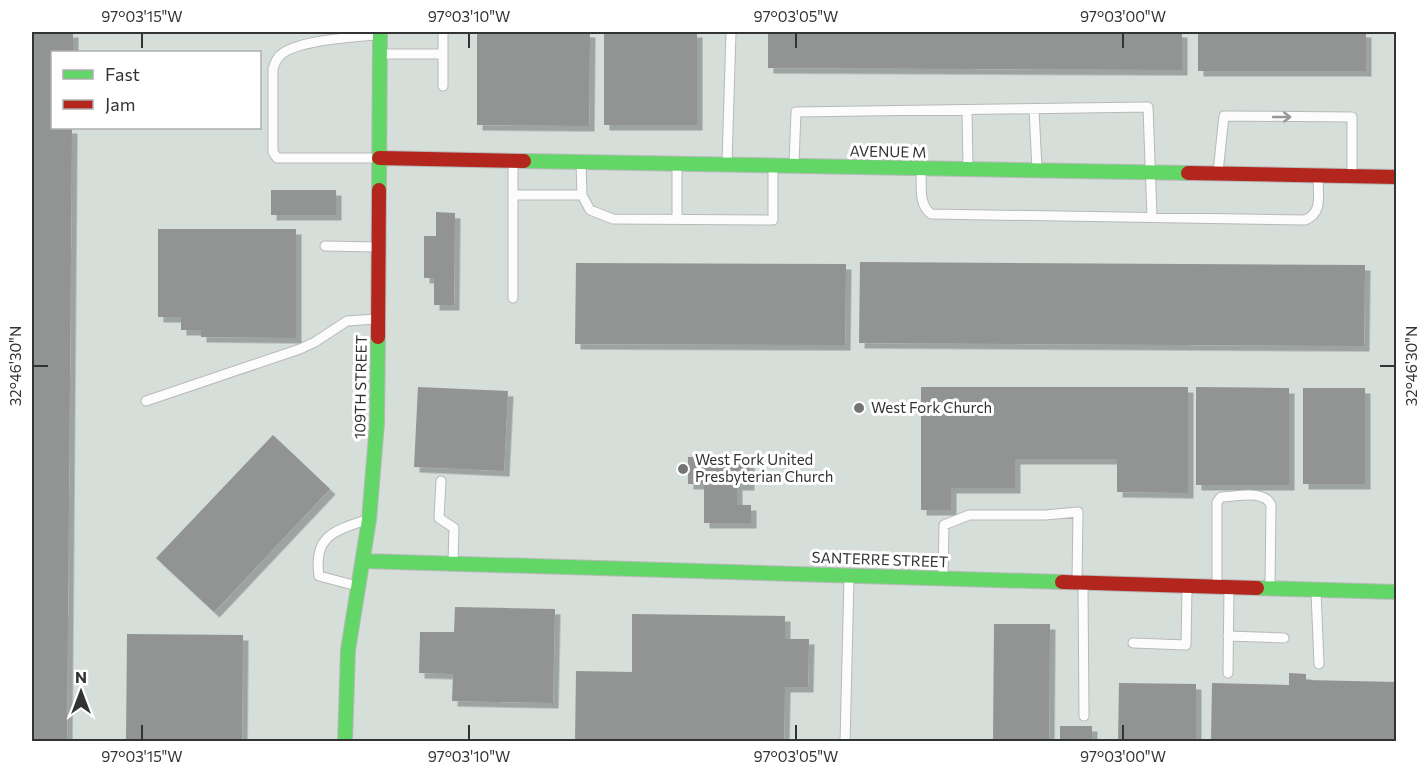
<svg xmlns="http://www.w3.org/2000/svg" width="1428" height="773" viewBox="0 0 1428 773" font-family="Commissioner,sans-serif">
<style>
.built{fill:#d6deda;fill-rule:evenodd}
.building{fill:#919493;filter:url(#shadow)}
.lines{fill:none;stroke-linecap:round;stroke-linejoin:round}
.lane-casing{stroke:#b7b9b8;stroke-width:11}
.fast-casing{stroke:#b7b9b8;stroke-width:16}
.jam-casing{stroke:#b7b9b8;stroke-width:16}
.lane{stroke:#fcfcfc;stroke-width:9}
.fast{stroke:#63d668;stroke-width:14}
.jam{stroke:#b3261e;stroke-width:14}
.oneway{stroke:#979898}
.ticks{fill:none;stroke:#323433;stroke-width:2}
.poi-dot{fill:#727574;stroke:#fff;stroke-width:2}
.labels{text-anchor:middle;stroke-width:6;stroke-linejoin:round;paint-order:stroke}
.street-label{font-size:15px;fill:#323433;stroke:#fff}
.poi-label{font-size:15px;fill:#323433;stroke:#fff;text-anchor:start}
.neatline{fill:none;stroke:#323433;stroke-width:2}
.ticks-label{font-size:15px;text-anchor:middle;fill:#323433}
</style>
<defs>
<filter id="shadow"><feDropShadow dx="5.5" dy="5.5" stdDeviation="0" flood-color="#0004"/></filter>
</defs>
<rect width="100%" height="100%" fill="#eaedec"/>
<path class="built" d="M 32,32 L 1396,32 L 1396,741 L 32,741 ZM 52,52 L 260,52 L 260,128 L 52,128 Z"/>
<path class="building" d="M 32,32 L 73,32 L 73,52 L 52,52 L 52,128 L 72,128 L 67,742 L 32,742 Z
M 477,32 L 590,32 L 589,126 L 477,125 Z
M 604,32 L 697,32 L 697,125 L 604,125 Z
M 768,32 L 1182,32 L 1182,70 L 768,68 Z
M 1198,32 L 1366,32 L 1366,71 L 1198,71 Z
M 271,190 L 336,190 L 336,215 L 271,215 Z
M 436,212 L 455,213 L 454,305 L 434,305 L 434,278 L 424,278 L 424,236 L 436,236 Z
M 158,229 L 296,229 L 296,338 L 201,337 L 201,330 L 181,330 L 181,317 L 158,317 Z
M 860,262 L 1365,265 L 1364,346 L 859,343 Z
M 576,263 L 846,264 L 845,345 L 575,344 Z
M 418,387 L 508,391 L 504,471 L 414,467 Z
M 921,387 L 1188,387 L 1188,493 L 1117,492 L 1117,459 L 1015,459 L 1015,488 L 951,488 L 951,510 L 921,510 Z
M 1196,387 L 1289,388 L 1289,485 L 1196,485 Z
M 1303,388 L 1365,388 L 1365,484 L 1303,484 Z
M 273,435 L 330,489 L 214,612 L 156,558 Z
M 688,457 L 749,457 L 749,485 L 737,485 L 737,505 L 751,505 L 751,523 L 704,523 L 704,484 L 688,484 Z
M 455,607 L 555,609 L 553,703 L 452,701 L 453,674 L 419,673 L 420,632 L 454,632 Z
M 632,614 L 785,616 L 785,639 L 809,639 L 808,687 L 785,687 L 784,742 L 575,742 L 576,671 L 632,672 Z
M 994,624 L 1050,624 L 1049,742 L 993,742 Z
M 127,634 L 243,635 L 242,742 L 126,742 Z
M 1289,673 L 1306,674 L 1306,680 L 1396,682 L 1396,742 L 1211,742 L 1212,683 L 1289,685 Z
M 1119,683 L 1196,684 L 1196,742 L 1118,742 Z
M 1060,726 L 1092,726 L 1092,742 L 1060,742 Z"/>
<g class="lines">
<defs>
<path id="lane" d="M 443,32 L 443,86
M 382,54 L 443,54
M 1034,109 L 1037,169
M 967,110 L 968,167
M 377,158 L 277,158 L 273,152 L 273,69 C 275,62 277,57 283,53 C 302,40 354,37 377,35
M 513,162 L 513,298
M 581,163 L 582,195 L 590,210 L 613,219 L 773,220 L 773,167
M 727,163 L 731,32
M 794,163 L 796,112 L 1148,107 L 1152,217
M 921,171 C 922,186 918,204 931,214 L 1305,220 C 1323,213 1318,195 1318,178
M 1218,172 L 1224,116 L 1352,117 L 1352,174
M 513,195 L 582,195
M 677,219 L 677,167
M 325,246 L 376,247
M 146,401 L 300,349 L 315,342 L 347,321 L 376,319
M 441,481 L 439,518 L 454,528 L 453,562
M 943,576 L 944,525 L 969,515 L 1045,515 L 1078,512 L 1077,581
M 1217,584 L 1217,502 L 1221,497 C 1236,497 1264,489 1271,505 L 1270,586
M 357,586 L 319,576 C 313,536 334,531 366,520
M 1083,586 L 1084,716
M 1316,592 L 1319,664
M 1228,636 L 1284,638
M 1133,643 L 1186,645 L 1187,589
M 1228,673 L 1229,589
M 845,742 L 849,578"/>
<path id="fast" d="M 524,161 L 1188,173
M 379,190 L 380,32
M 363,561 L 1062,582
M 1257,588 L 1396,592
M 345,742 L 348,650 L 369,520 L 377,423 L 378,337"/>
<path id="jam" d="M 379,158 L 524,161
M 1188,173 L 1396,177
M 378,337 L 379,190
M 1062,582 L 1257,588"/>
</defs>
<use href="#lane" class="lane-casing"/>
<use href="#fast" class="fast-casing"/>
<use href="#jam" class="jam-casing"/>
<use href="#lane" class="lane"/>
<use href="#fast" class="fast"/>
<use href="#jam" class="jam"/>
</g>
<defs><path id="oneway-shaft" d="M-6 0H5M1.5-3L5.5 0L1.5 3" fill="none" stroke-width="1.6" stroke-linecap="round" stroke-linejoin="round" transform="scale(1.5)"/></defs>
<use class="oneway" href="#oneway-shaft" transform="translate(1282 117)"/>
<path class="ticks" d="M 142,33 L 142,48M 469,33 L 469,48M 796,33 L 796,48M 1123,33 L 1123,48M 33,366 L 48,366M 1380,366 L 1395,366M 142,725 L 142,740M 469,725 L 469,740M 796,725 L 796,740M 1123,725 L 1123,740"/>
<g class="poi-dot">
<circle cx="859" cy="408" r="6"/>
<circle cx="683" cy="469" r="6"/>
</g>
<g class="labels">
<g class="street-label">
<text transform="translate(888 152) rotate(1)" y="5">AVENUE M</text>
<text transform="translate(361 387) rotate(-89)" y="5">109TH STREET</text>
<text transform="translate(880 560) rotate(2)" y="5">SANTERRE STREET</text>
</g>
<g class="poi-label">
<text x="871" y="413">West Fork Church</text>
<text x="695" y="465">West Fork United<tspan x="695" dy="17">Presbyterian Church</tspan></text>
</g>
</g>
<rect width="1428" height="773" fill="none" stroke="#ffffff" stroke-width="66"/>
<rect x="51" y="51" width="210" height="78" fill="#ffffff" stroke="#adaead" stroke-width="1.5"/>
<rect x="63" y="70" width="30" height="9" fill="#63d668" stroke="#adaead" stroke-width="1.5"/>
<text x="105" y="81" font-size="18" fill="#323433">Fast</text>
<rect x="63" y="100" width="30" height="9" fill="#b3261e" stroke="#adaead" stroke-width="1.5"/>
<text x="105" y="111" font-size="18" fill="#323433">Jam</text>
<g transform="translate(81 692)" stroke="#ffffff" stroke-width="4.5" paint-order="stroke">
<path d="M0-4.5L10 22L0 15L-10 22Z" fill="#323433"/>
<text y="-9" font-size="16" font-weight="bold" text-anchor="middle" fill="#323433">N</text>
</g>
<rect x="33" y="33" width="1362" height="707" class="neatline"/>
<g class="ticks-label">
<text x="142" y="22">97°03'15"W</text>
<text x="469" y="22">97°03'10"W</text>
<text x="796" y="22">97°03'05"W</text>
<text x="1123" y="22">97°03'00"W</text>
<text transform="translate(16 366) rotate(-90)" y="5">32°46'30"N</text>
<text transform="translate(1412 366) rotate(-90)" y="5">32°46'30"N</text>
<text x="142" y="762">97°03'15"W</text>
<text x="469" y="762">97°03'10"W</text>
<text x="796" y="762">97°03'05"W</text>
<text x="1123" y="762">97°03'00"W</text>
</g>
</svg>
